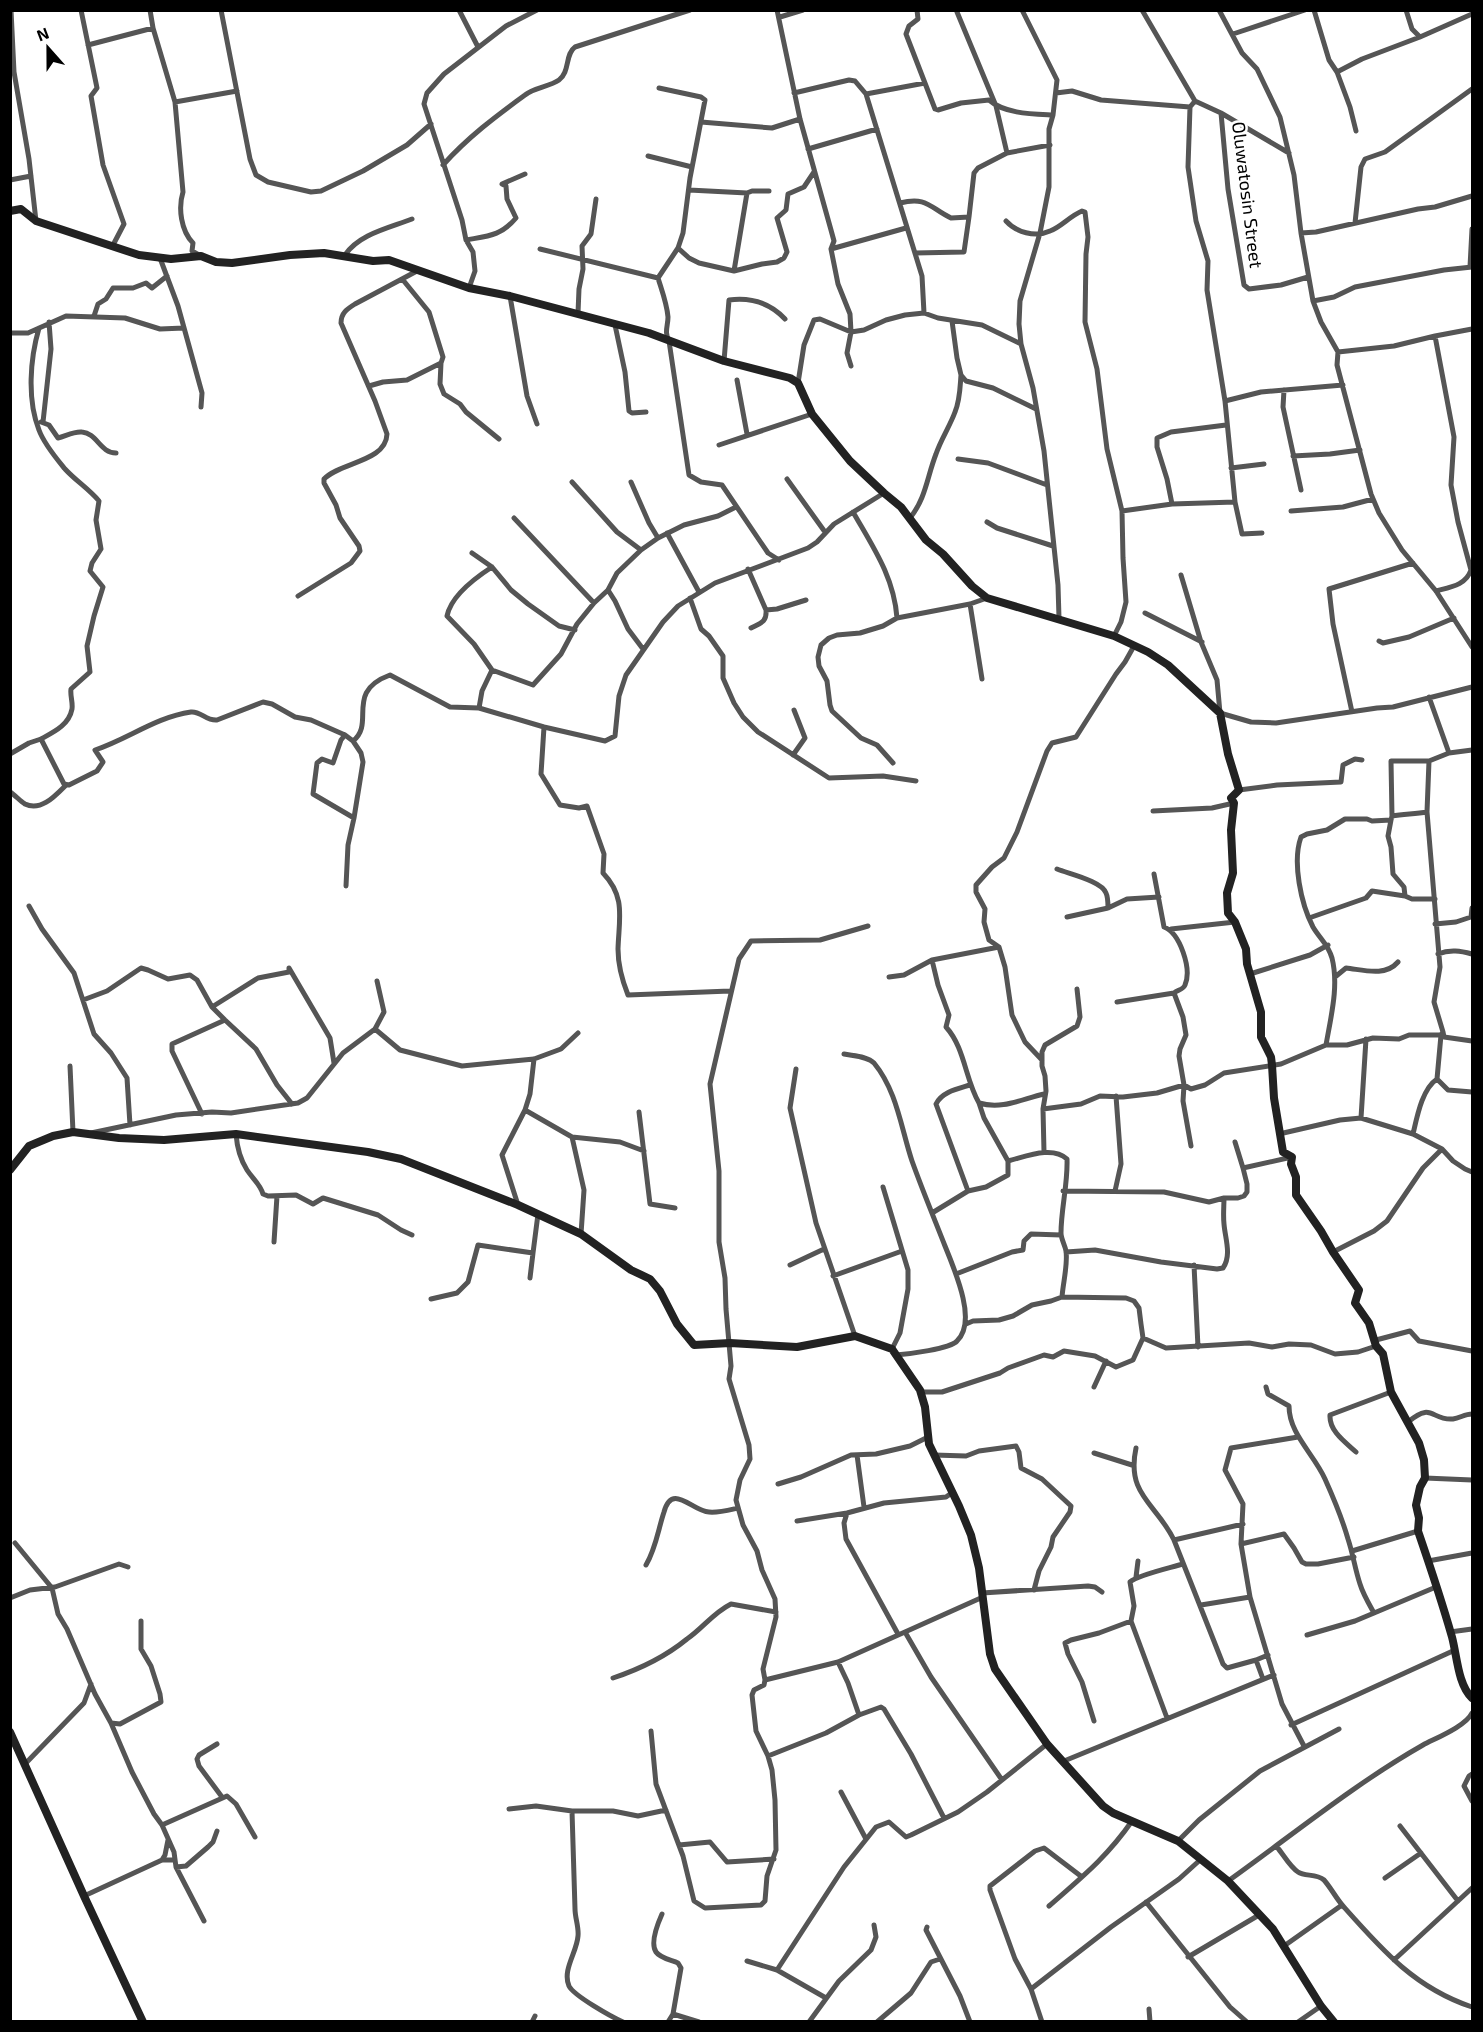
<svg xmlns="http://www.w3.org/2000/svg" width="1483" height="2032" viewBox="0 0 1483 2032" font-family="'Exo 2',sans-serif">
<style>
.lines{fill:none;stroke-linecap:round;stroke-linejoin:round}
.street{stroke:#555;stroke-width:5}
.secondary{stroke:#222;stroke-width:8}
.labels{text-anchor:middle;stroke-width:5;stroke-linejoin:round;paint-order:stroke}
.street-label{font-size:18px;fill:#000;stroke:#fff}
</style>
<rect width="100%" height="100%" fill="#fff"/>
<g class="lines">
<path class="street" d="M 11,10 L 14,72 L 29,159 L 36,221
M 81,10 L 97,88 L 91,96 L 103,165 L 124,224 L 112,247
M 150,10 L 153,28 L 175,102 L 183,192 C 178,208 181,231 193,243 L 192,251 L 199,255
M 221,10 L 250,159 L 256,175 L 268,182 L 311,192 L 321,191 L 363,171 L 407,145 L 431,124
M 459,10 L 478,47
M 777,10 L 800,119 L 831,230 L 834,241 L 831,249 L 838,284 L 850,314 L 851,332 L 847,353 L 851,366
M 917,10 L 918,19 L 909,26 L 906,34 L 935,109 L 938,110 L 961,103 L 989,100 C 1005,114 1033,114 1053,115
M 1022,10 L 1057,80 L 1053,115 L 1049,129 L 1049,187 L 1040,233 L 1020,301 L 1019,324 L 1021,344 L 1033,388 L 1044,451 L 1058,585 L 1059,618
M 1142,10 L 1195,101 L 1221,113 L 1289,153
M 1219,10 L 1242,53 L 1257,69 L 1280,117 L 1294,175 L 1301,233 L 1313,301 L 1321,322 L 1338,352 L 1337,365 L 1371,494 L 1379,513 L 1402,550 L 1436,591 L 1472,647
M 1314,10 L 1329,60 L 1337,72 L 1350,107 L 1356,131
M 1406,10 L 1412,29 L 1420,37 L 1472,14
M 780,17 L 803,10
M 1233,34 L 1305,10
M 88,45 L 153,28
M 1337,72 L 1362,59 L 1420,37
M 794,93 L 849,80 L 855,81 L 866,94 L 925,83
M 1056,93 L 1072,91 L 1101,100 L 1190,107
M 866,94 L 922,276 L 924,313
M 1195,101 L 1190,107 L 1188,167 L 1196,221 L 1208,261 L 1207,290 L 1225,401 L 1235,502 L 1242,534 L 1262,533
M 175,102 L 237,91
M 1221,113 L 1228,189 L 1244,285 L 1249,289 L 1281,285 L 1308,277
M 701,122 L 772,128 L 800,119
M 808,149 L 877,129
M 1007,153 L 1050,145
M 648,156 L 692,167
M 443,165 C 467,138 496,116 525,95 C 535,87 549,87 559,80 C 570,72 565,54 575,47 L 690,10
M 10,180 L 31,176
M 689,190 L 747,193
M 900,203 C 927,196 930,208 951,218 L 969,217 L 974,173 L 978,168 L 1007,153 L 996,106 L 957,12
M 1006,221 C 1016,232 1035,238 1050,231 C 1061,227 1070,216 1082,211 L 1085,212 L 1088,237 L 1086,254 L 1085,322 L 1097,369 L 1107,449 L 1122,511 L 1123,558 L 1126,602 L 1121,622 L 1114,636
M 1355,223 L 1361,167 L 1365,159 L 1385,152 L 1472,89
M 1301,233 L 1316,232 L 1418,209 L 1435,207 L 1472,196
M 466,240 C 488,236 501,236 516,218 L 507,199 L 506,186 L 502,184 L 525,174
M 678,248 L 689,258 L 699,263 L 734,271 L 762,264 L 777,262 L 784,258 L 787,252 L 777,218 L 786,210 L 788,194 L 804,187 L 814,172
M 540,249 L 658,278
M 831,249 L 906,228
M 915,253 L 964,252 L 969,217
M 345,255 C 359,234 389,228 412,219
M 160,258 L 178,306 L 202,393 L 201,407
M 1470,267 L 1472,229
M 734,271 L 747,193 L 752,191 L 769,191
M 658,278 C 662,291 667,304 668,317 C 668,326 664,332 669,341 L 689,475 L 701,482 L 722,485 L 768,553 L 779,560
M 658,278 L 678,248 L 683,233 L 690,178 L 705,100 L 701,97 L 659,88
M 469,288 L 475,271 L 473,252 L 466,240 L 462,220 L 424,104 L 427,93 L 444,74 L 506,26 L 537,10
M 510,296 L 527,396 L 537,424
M 1313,301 L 1334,297 L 1355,287 L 1444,270 L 1472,267
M 578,313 L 579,289 L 583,269 L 582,246 L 591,234 L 596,199
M 94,316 L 98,304 L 106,299 L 113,288 L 133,288 L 146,283 L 152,288 L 167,276
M 952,321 L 957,358 L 961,375 L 966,381 L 993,388 L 1036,409
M 615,325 L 625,372 L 629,411 L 632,413 L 646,412
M 39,328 C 30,359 27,400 39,430 C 44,444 56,458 65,469 C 76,481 89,489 99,501 L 96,520 L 101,549 L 92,563 L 90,571 L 103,587 L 94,616 L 87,646 L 90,672 L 71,689 C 70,696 73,702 72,709 C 69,725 54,732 41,739
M 10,333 L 28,333 L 66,316 L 125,318 L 160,329 L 184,328
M 1435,336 L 1472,329
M 1338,352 L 1394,346 L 1435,336 L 1454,437 L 1451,485 L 1458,522 L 1471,570 C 1466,585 1451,587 1436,591
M 724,361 L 729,300 C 752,297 770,303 785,319
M 441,363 L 440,384 L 444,394 L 460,404 L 466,412 L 499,439
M 737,380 L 747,434
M 798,383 L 804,345 L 814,320 L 820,319 L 851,332 L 864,330 L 886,320 L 905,315 L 924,313 L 938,318 L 982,325 L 1021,344
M 369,386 L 383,382 L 407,380 L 441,363 L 443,357 L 429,312 L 403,280
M 1284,390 L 1283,407 L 1301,490
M 1225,401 L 1261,392 L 1343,385
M 41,422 L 49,425 L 58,438 C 66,436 74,431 82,432 C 97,433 100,453 116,453
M 43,422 L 51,349 L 49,322
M 719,445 L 812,414
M 1293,456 L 1330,454 L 1360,450
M 958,459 L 988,463 L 1047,485
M 1231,468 L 1264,464
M 787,479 L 825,532
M 631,482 L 649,523 L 658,538
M 1172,504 L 1167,479 L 1157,447 L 1157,438 L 1171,432 L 1226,425
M 1122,511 L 1172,504 L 1235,502
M 1291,511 L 1343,507 L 1373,499
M 853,512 C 873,547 894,577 897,618
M 514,518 L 594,603
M 910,518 C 926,498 927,477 936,454 C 941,439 950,426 955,412 C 960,400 960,388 961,375
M 987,522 L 997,528 L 1053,546
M 667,533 L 699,592
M 641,550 L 658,538 L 684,525 L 718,516 L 736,507
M 472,553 L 492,567 L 511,590 L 528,604 L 559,626 L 575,630
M 492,567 C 475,578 451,596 447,616 L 474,644 L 492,670 L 533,685 L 561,654 L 577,624 L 594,603 L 608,590 L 617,573 L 641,550 L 617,532 L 572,482
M 748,569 L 766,610 C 767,622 761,623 751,628
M 1181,575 L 1201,642 L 1217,680 L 1220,713 L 1251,722 L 1276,723 L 1377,708 L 1393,707 L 1472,687
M 608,590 L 615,601 L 628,629 L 643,649
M 298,596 L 351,563 L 360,551 L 359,546 L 340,518 L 336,505 L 324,483 L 324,479 C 340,462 386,462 387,434 L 375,401 L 341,323 C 341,313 347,309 355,304 L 417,271
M 690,598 L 701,629 L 709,636 L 723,656 L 723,678 L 734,703 L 743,717 L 758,732 L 829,778 L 883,776 L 916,781
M 970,604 L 982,679
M 766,610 L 777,609 L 806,600
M 1145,613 L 1202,642
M 1379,641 L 1383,643 L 1409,637 L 1454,618
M 1429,697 L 1449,753
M 479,708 L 482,691 L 492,670
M 1352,712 L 1333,624 L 1329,589 L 1413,563
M 544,727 L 541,774 L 560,805 L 579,808 L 587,806 L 604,854 L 603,873 C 626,897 619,918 618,949 C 618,965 622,980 628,995 L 730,991
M 345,735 L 341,740 L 333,763 L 322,759 L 317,763 L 313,794 L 354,818 L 348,845 L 346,886
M 353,741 L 361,753 L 363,762 L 354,818
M 10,754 L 29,743 L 41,739 L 64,784 L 69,785 L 97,771 L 103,762 L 95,750 C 128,739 156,717 191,712 C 201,711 206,721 217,720 L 263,702 L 272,704 L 295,717 L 311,720 L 345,735 L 353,741 C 376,723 344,692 390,675 L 450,707 L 479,708 L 544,727 L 605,741 L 615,736 L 619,696 L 626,675 L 663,622 L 678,606 L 715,583 L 808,548 L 817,542 L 834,524 L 884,493
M 793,755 L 805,738 L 794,710
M 893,763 L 877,745 L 861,738 L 832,711 L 830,705 L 827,681 L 819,666 L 818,657 L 821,645 L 829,638 L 837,635 L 860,633 L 883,626 L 897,618 L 970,604 L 987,598
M 1239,790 L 1277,785 L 1341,782 L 1343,765 L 1355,759 L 1362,760
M 10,792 C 15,795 20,801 25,804 C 41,812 56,795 66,785
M 1153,811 L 1212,808 L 1234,803
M 1392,816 L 1391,761 L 1429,761
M 1391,820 L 1388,836 L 1391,847 L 1393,874 L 1404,887 L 1405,896 L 1412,899 L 1435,899
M 1057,869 C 1069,874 1102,881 1106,893 C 1108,897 1108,903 1108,908
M 1154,874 L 1164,927 C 1180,933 1192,969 1185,985 C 1184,989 1178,990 1174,993
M 29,906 L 42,929 L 74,973 L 94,1034 L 111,1053 L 127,1078 L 130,1125
M 1067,917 L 1108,908 L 1127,899 L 1159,897
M 1309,918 L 1366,898 L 1372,891 L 1405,896
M 1435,924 L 1456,922 L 1471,917 L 1472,908
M 1171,929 L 1235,922
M 1438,954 C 1450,949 1461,951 1472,954
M 932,960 L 938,985 L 949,1015 L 946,1027 C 965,1048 965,1079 979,1103 C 1002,1110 1022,1099 1044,1094
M 1250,974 L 1310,955 L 1328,945
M 889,977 L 904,975 L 932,960 L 999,947
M 1335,977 L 1346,968 C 1364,970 1385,977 1398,962
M 83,1000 L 107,991 L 141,968 L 148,970 L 168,979 L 190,975 L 197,980 L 212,1007 L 225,1020 L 256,1049 L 277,1085 L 292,1104
M 1117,1002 L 1174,993 L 1183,1017 L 1186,1035 L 1180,1049 L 1179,1056 L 1184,1085 L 1183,1101 L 1191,1146
M 212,1007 L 258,978 L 289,972 L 289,968 L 330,1038 L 334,1063
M 375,1029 L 384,1012 L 377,981
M 1443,1032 L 1434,1002 L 1440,967 L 1427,812 L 1429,761 L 1449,753 L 1472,750
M 1326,1045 C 1331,1016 1339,986 1332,958 C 1328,944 1320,939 1313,927 C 1301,904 1292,862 1301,837 L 1307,834 L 1327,830 L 1345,819 L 1367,819 L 1372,821 L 1391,820 L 1392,816 C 1404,814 1415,814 1427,812
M 844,1054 C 854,1056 867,1056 874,1063 C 897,1091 901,1128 912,1161 C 922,1189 934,1218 945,1246 C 952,1263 959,1280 963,1298 C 966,1311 968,1330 957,1341 C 950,1349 908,1354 896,1355
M 1042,1060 L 1025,1042 L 1012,1015 L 1005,967 L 999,947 L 989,940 L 984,922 L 985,909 L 976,892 L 976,885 L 992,867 L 1004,858 L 1017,832 L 1047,751 L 1052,743 L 1076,737 L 1116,674 L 1125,662 L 1134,646
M 70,1066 L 73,1132
M 796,1069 L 790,1108 L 816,1223 L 855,1336
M 1437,1079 L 1441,1035
M 1043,1109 L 1081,1104 L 1100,1096 L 1123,1097 L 1157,1093 L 1184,1085 L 1191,1089 L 1205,1085 L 1224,1073 L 1281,1064 L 1326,1045 L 1347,1045 L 1373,1038 L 1399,1039 L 1409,1035 L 1441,1035 L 1443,1032 L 1444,1037 L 1472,1041
M 525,1110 L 572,1137
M 639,1112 L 650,1204 L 675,1208
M 202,1114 L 172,1051 L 172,1044 L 225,1020
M 1361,1118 L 1366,1039
M 91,1133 L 176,1115 L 212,1112 L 231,1113 L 298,1103 L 307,1098 L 343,1053 L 375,1029 L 400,1050 L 462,1066 L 534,1059 L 561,1049 L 578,1033
M 236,1134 C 237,1147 240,1159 247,1170 C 253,1179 260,1184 263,1194 L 268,1196 L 296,1195 L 313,1204 L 323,1198 L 378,1215 L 401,1230 L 412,1235
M 1279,1134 L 1340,1120 L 1361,1118 L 1413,1134 L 1442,1149 L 1453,1161 L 1465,1169 L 1472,1172
M 1413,1134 C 1417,1117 1422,1089 1437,1079 L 1448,1090 L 1472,1092
M 1044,1152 L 1043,1109 L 1046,1091 L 1045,1076 L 1042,1066 L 1042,1052 L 1045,1045 L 1077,1026 L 1080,1017 L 1077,989
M 1008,1161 C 1025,1157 1052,1145 1067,1159 C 1068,1183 1061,1209 1061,1233 C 1061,1239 1065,1245 1066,1251 C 1068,1264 1063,1283 1062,1297
M 1243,1168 L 1292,1157
M 883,1187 L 908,1270 L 908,1289 L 900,1333 L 892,1349
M 968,1191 L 936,1104 C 942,1092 957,1089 970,1085
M 1063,1191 L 1164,1192 L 1209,1202 L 1224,1198 L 1238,1198 L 1244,1196 L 1247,1192 L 1247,1184 L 1243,1168 L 1235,1142
M 1115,1191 L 1121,1164 L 1116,1096
M 518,1205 L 502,1155 L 525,1110 L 530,1094 L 534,1059
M 932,1213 L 968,1191 L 986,1187 L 1008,1175 L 1008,1161 L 984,1118 L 979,1103
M 581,1234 L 584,1190 L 572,1137 L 620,1142 L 644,1151
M 274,1242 L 277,1196
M 1066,1252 L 1095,1250 L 1161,1262 L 1217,1269 L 1223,1268 C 1232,1255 1225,1238 1224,1224 C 1223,1215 1224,1206 1224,1198
M 1333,1252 L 1374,1231 L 1387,1221 L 1423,1168 L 1442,1149
M 790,1265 L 824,1249
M 1194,1265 L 1198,1347
M 956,1274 L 1012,1252 L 1023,1250 L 1024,1241 L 1031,1234 L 1061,1235
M 833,1276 L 902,1251
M 530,1278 L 533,1253
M 431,1299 L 457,1293 L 468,1282 L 478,1245 L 533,1253 L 538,1214
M 1143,1338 L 1166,1348 L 1249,1343 L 1272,1347 L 1289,1344 L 1311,1345 L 1335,1354 L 1358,1352 L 1376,1346
M 1376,1340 L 1410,1331 L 1419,1341 L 1472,1351
M 1094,1387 L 1106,1361
M 1266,1387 L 1268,1394 L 1289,1406 C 1289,1434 1314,1454 1325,1479 C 1334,1499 1342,1518 1348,1539 C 1353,1554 1355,1569 1360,1584 C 1363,1594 1369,1604 1374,1613
M 920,1390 L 924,1392 L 942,1392 L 1000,1373 L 1008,1368 L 1044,1355 L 1053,1357 L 1064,1351 L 1095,1356 L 1116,1367 L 1133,1360 L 1143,1338 L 1141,1324 L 1139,1308 L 1134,1301 L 1126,1298 L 1062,1297 L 1051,1301 L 1032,1305 L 1013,1316 L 999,1320 L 973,1321 L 966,1324
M 1408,1422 C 1433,1401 1431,1421 1453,1419 C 1460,1418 1465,1414 1472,1414
M 1298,1437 L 1231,1448 L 1225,1470 L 1243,1504 L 1241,1544 L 1250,1597 L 1282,1704 L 1304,1746
M 1136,1448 C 1126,1495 1156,1503 1174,1540 L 1223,1664 L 1227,1668 L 1256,1660 L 1268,1655
M 1356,1452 C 1345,1442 1329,1431 1330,1415 L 1391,1392
M 1094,1453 L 1132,1465
M 857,1455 L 864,1507
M 934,1455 L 966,1456 L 979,1451 L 1016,1446 L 1019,1452 L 1021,1468 L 1042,1479 L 1071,1506 L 1070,1512 L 1053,1537 L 1051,1547 L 1039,1571 L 1034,1590
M 1425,1478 L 1472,1480
M 778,1484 L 801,1477 L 851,1455 L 876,1454 L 910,1446 L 928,1437
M 847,1513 L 844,1523 L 846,1539 L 898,1634
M 797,1521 L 847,1513 L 884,1503 L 946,1497 L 953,1492
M 1174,1540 L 1243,1524
M 15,1543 L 52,1588 L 58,1614 L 67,1629 L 95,1694 L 111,1723 L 132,1772 L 154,1814 L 162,1825 L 174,1852 L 176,1867 L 204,1921
M 1241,1544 L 1284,1534 L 1294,1548 L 1302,1562 L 1306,1564 L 1318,1564 L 1354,1557
M 1352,1551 L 1418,1531
M 1428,1561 L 1472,1553
M 646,1565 C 656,1548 658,1530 664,1512 C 672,1482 692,1511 709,1512 C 718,1513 729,1510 738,1508
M 1136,1577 L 1138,1561
M 982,1593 L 1088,1586 L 1095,1587 L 1102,1592
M 10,1598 L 30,1590 L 55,1587 L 119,1564 L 128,1567
M 1201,1605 L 1250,1597
M 905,1632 L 931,1677 L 1002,1780
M 1450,1632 L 1472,1629
M 1307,1635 L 1355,1621 L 1436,1587
M 1256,1660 L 1263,1679
M 838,1662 L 848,1683 L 859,1715
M 613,1678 C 640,1669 665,1657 687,1639 C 703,1628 713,1613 731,1604 L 776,1612
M 765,1680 L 763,1669 L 776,1617 L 775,1599 L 762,1570 L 757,1551 L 743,1525 L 736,1500 L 740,1480 L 750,1459 L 749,1445 L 729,1379 L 731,1366 L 726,1309 L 725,1278 L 719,1242 L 719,1171 L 710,1084 L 739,959 L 751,941 L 820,940 L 868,926
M 1167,1718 L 1131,1621 L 1134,1606 L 1130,1582 C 1138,1575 1170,1568 1183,1564
M 1094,1721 L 1082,1682 L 1068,1654 L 1065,1643 L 1071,1640 L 1099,1633 L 1131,1621
M 111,1723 L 120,1724 L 161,1702 L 160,1694 L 151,1666 L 141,1649 L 141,1621
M 1291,1725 L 1455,1650
M 651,1731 L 656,1784 L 683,1856 L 694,1901 L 705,1908 L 761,1905 L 765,1901 L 767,1876 L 776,1850 L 775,1800 L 772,1770 L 768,1756 L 756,1731 L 752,1695 L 754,1690 L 764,1685 L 765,1680 L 838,1662 L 983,1597
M 217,1744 L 199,1755 L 197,1759 L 199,1766 L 222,1797
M 768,1756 L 826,1733 L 859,1715 L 881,1707 L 884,1709 L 911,1754 L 944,1818
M 1064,1761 L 1274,1675
M 25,1764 L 84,1703 L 91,1684
M 1472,1774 L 1469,1776 L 1464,1786 L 1472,1801
M 841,1792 L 866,1839
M 509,1809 L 536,1806 L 572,1811 L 613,1811 L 638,1816 L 666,1810
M 572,1811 C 573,1843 574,1876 575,1909 C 575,1918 579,1927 578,1936 C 577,1952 562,1970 569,1986 C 574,1996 612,2017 623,2022
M 162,1825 L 227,1796 L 236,1804 L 255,1837
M 1400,1826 L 1458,1901
M 1178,1841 L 1199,1820 L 1260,1771 L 1339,1729
M 679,1845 L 710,1842 L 727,1862 L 774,1859
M 1277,1847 C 1283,1854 1290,1867 1298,1872 C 1305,1877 1316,1873 1324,1880 C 1331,1888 1336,1898 1343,1906 C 1382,1950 1415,1988 1472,2007
M 162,1860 L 165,1855 L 168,1840
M 176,1867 L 186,1866 L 208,1847 L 213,1842 L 217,1831
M 1385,1878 L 1421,1853
M 1228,1881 C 1291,1836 1356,1783 1423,1745 C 1436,1738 1466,1726 1472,1713
M 84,1896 L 162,1860 L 174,1860
M 1146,1902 L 1230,2007 L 1247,2022
M 1049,1906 C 1082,1877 1107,1857 1132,1821
M 662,1914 C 658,1923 650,1943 656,1952 C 660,1958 671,1960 678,1963 L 681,1968 L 673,2014 L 668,2022
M 927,1927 L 926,1930 L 960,1996 L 970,2022
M 1284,1946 L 1342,1905
M 1188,1957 L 1259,1915
M 1394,1960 L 1472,1888
M 747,1961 L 777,1970 L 826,1998
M 777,1970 L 844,1867 L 876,1827 L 889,1822 L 906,1837 L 911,1835 L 958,1812 L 987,1792 L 1047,1744
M 1031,1989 L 1111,1927 L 1179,1879 L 1200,1860
M 1149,2009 L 1150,2022
M 673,2014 L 699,2022
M 532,2022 L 535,2016
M 809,2022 L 839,1981 L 871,1950 L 876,1937 L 874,1925
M 877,2022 L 911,1993 L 931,1962 L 940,1959
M 1042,2022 L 1031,1989 L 1015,1959 L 990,1890 L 990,1886 L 1035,1851 L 1044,1848 L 1082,1877
M 1298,2022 L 1321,2006"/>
<path class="secondary" d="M 10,211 L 21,209 L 36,221 L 139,255 L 171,259 L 201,256 L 216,262 L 232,263 L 290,255 L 324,253 L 373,261 L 389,260 L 469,288 L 510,296 L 649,333 L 724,361 L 790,378 L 798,383 L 812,414 L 850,461 L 884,493 L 901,507 L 926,540 L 943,554 L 972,586 L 987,598 L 1114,636 L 1148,652 L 1168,665 L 1220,713 L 1228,754 L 1239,790 L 1231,798 L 1234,803 L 1231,830 L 1233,873 L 1227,893 L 1228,913 L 1235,922 L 1246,949 L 1247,964 L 1261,1012 L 1261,1037 L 1271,1057 L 1272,1065 L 1274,1098 L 1283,1152 L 1292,1157 L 1291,1164 L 1296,1177 L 1296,1195 L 1321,1231 L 1333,1252 L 1359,1290 L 1355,1303 L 1369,1323 L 1376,1346 L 1383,1354 L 1391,1392 L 1419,1443 L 1424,1460 L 1425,1478 L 1420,1487 L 1416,1505 L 1419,1518 L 1418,1531 C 1430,1566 1442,1602 1452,1637 C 1457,1656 1458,1685 1472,1698
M 10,1170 L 29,1146 L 53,1136 L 73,1132 L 119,1138 L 164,1140 L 236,1134 L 368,1152 L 401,1159 L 518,1205 L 581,1234 L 631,1270 L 650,1279 L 660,1291 L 677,1324 L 694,1345 L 730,1343 L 797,1347 L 855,1336 L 892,1349 L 920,1390 L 925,1407 L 929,1444 L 959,1506 L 971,1535 L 979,1568 L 990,1654 L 995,1669 L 1047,1744 L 1103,1806 L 1113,1813 L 1178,1841 L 1228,1881 L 1273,1929 L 1321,2006 L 1334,2022
M 10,1732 L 84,1896 L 143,2022"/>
</g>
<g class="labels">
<g class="street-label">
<text transform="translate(1247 195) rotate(83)" y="6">Oluwatosin Street</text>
</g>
</g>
<rect width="1483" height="2032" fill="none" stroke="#000000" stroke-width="24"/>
<g transform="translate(48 48) rotate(339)" stroke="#ffffff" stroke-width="4.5" paint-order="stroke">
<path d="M0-4.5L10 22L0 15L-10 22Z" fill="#000000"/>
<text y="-9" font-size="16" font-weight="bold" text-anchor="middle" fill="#000000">N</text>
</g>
</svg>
